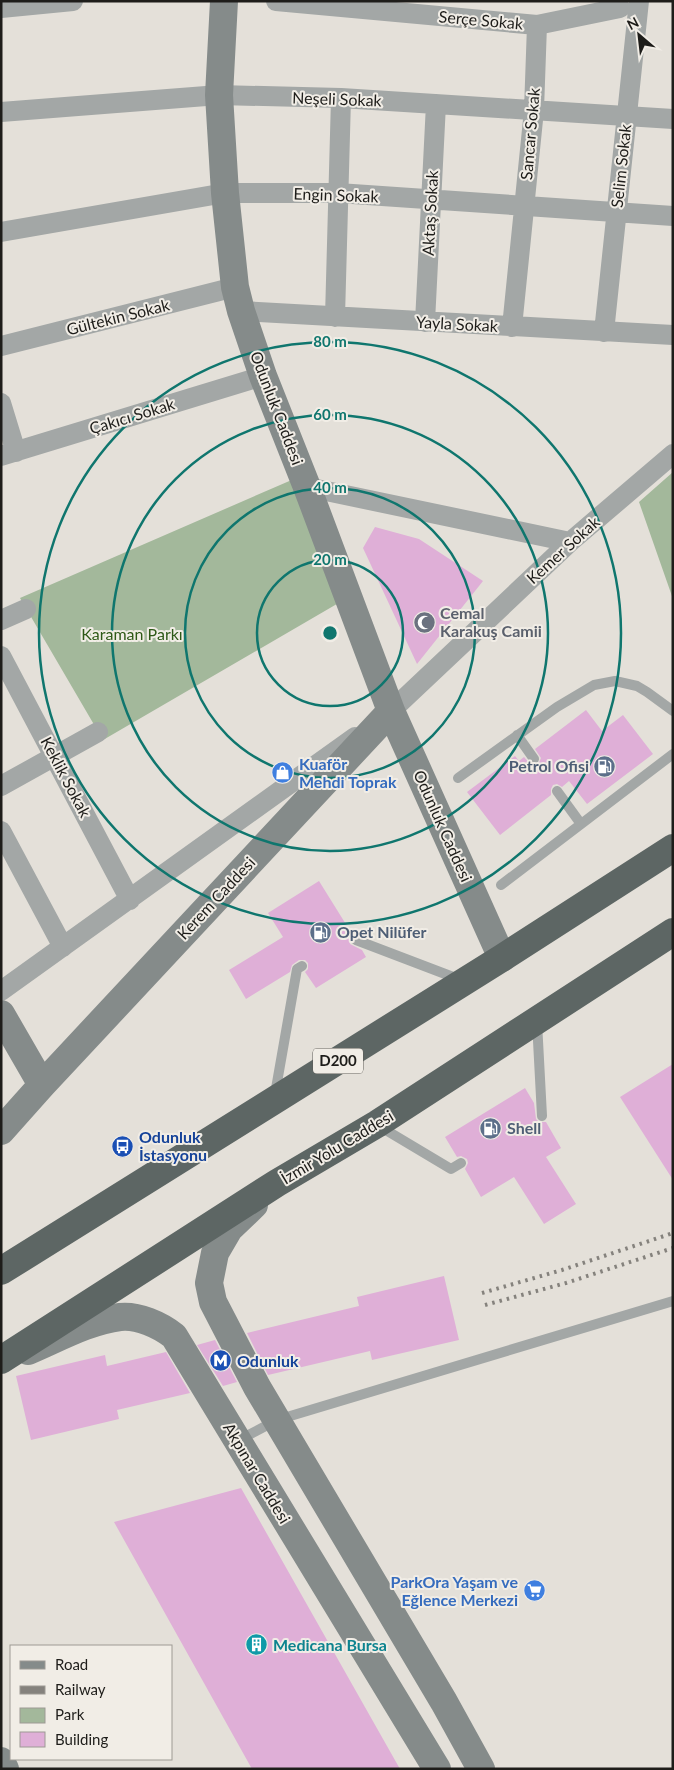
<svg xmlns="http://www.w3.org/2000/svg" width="674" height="1770" viewBox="0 0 674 1770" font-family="Lato,sans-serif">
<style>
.green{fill:#a3b89b}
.building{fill:#dfafd7}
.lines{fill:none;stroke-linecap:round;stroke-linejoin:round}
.lane{stroke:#a3a7a6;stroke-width:10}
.street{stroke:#a3a7a6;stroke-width:20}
.secondary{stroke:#858b8a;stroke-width:28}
.highway{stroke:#5d6664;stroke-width:28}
.rail{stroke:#85827d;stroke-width:4;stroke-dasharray:2.5 5;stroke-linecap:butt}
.ring{fill:none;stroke:#0f766e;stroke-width:2.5}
.labels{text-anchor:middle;stroke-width:4;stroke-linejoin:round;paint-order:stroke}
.shield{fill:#f1ede6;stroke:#5d5b57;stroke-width:1}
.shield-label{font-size:15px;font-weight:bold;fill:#1e1d1a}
.street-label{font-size:16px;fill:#1e1d1a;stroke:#f1ede6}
.worship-label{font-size:16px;font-weight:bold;fill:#5b616d;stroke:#f1ede6;text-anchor:start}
.park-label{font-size:16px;fill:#2e5917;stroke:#f1ede6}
.shop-label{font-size:16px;font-weight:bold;fill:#366cbe;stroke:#f1ede6;text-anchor:start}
.service-label{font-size:16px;font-weight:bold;fill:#4e5e75;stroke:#f1ede6;text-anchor:start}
.transit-label{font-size:16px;font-weight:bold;fill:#164399;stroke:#f1ede6;text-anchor:start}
.culture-label{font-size:16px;font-weight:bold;fill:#0d838f;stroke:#f1ede6;text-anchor:start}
.centre{fill:#0f766e;stroke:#f1ede6;stroke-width:2.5}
.ring-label{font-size:15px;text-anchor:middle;font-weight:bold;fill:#0f766e;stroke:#f1ede6;stroke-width:4;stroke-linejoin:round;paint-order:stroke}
</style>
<rect width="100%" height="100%" fill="#e4e0d9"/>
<path class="green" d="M 673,472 L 673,599 L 639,502 Z
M 294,479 L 342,601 L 103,740 L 20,598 Z"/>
<path class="building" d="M 375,527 L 419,539 L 483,581 L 417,664 L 363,548 Z
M 586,710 L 602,731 L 623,715 L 653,754 L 587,804 L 569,781 L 562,787 L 557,784 L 553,785 L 551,789 L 551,795 L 500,835 L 467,792 L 515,756 L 519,761 L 524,757 L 531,765 L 538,765 L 541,758 L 535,749 Z
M 319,881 L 352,934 L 349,938 L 350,944 L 362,950 L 366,957 L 316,988 L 305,972 L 308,969 L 308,963 L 305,960 L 299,960 L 292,965 L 290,972 L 246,999 L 229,970 L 283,937 L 268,913 Z
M 673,1064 L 673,1180 L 620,1097 Z
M 525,1088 L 534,1103 L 536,1119 L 539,1122 L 546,1122 L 561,1148 L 546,1157 L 576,1204 L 544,1224 L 514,1177 L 481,1197 L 465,1169 L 468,1163 L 467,1159 L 461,1156 L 457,1157 L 445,1137 Z
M 444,1276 L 459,1340 L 372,1360 L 370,1351 L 268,1375 L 247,1333 L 359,1306 L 357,1297 Z
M 215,1340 L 237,1382 L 223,1386 L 197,1345 Z
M 166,1352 L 190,1393 L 117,1410 L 119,1419 L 31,1440 L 16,1376 L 105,1355 L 107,1366 Z
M 241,1488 L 400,1769 L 252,1769 L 114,1522 Z"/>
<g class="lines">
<path class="lane" d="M 517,735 L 534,759
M 458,778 L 557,707 L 594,685 L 615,681 L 637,686 L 647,692 L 673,711
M 557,791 L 581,824
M 501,885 L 673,754
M 356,940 L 461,980
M 537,1022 L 542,1116
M 275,1094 L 297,969 L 302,966
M 379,1126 L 451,1169 L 461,1163
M 239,1440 L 277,1420 L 673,1301"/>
<path class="street" d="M 276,1 L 537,25
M 1,8 L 73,1
M 1,112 L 219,95 L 341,98 L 673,119
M 1,232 L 225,193 L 338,193 L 673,216
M 241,311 L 673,335
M 335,317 L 341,98
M 425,322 L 436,104
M 512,327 L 534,110 L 537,25 L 620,8
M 604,332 L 639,1
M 1,346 L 235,287
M 1,403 L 16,452
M 1,456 L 263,376
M 307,487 L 570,542
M 1,620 L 26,609
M 1,656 L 130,900
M 381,718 L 391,711 L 570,542 L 673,454
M 1,786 L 98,732
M 1,831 L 63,947
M 1,991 L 355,737"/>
<path class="secondary" d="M 224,1 L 219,95 L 225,193 L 235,287 L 241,311 L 263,376 L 307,487 L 391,711 L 502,958
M 1,1014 L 42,1085
M 1,1131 L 42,1085 L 391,711
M 254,1205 L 229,1229 L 215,1253 L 209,1283 L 213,1302 L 257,1387 L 444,1702 L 481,1769
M 28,1351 C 57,1339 88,1321 120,1317 C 138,1315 160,1325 174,1336 L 437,1769
M 1,1761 L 5,1769"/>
<path class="highway" d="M 1,1271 L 502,958 L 673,848
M 1,1360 L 277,1183 L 377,1124 L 673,932"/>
<path class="rail" d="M 482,1293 L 562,1270 L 673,1233
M 485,1305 L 566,1283 L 673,1248"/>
</g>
<g class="ring">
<circle cx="330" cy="633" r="73"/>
<circle cx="330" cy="633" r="145"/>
<circle cx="330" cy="633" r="218"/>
<circle cx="330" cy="633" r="291"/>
</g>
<defs>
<symbol id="mosque-disc" viewBox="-11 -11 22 22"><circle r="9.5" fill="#6b7280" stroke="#f1ede6"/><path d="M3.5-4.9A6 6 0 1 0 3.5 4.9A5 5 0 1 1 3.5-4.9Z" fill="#fff"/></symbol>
<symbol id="fuel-disc" viewBox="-11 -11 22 22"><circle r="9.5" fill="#5c6f8a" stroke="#f1ede6"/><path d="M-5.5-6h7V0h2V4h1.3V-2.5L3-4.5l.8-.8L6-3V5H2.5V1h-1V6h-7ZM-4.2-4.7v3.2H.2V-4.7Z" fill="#fff"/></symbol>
<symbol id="shop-disc" viewBox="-11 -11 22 22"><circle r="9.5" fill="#3f7fe0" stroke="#f1ede6"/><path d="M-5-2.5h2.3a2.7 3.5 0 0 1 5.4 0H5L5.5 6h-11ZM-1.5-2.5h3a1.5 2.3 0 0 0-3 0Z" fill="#fff"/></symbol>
<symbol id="bus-disc" viewBox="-11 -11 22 22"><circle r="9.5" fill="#1a4fb4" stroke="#f1ede6"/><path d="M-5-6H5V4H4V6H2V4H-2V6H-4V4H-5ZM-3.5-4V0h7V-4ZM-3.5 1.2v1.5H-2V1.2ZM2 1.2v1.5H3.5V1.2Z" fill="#fff"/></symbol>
<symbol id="metro-disc" viewBox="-11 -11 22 22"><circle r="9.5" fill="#1a4fb4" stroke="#f1ede6"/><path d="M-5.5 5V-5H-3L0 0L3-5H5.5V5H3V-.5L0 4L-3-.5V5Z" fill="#fff"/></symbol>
<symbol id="supermarket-disc" viewBox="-11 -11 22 22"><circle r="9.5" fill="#3f7fe0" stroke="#f1ede6"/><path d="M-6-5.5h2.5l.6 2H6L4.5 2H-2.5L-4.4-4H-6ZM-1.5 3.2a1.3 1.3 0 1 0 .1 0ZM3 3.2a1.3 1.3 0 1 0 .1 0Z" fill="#fff"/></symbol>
<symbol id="building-disc" viewBox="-11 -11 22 22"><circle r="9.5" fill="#0f9aa8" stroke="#f1ede6"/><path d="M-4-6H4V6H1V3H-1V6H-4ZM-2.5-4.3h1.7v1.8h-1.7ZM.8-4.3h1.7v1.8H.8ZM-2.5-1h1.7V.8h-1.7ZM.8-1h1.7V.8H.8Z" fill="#fff"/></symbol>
</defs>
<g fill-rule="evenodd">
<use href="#mosque-disc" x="412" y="610" width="25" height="25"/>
<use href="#fuel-disc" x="592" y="754" width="25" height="25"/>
<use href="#shop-disc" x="270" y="760" width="25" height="25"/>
<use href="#fuel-disc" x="308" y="920" width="25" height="25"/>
<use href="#fuel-disc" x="478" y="1116" width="25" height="25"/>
<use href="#bus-disc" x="110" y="1134" width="25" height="25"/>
<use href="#metro-disc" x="208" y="1348" width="25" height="25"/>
<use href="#supermarket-disc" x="522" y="1578" width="25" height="25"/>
<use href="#building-disc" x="244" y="1632" width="25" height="25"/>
</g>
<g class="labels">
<rect class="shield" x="313" y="1048.5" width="50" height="25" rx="4"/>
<g class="shield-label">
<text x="338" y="1066">D200</text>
</g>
<g class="street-label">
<text transform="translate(481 20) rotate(5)" y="6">Serçe Sokak</text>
<text transform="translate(337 99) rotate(2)" y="6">Neşeli Sokak</text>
<text transform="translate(530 134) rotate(-85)" y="6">Sancar Sokak</text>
<text transform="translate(621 166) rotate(-84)" y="6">Selim Sokak</text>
<text transform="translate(336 195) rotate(2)" y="6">Engin Sokak</text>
<text transform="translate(430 213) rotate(-87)" y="6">Aktaş Sokak</text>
<text transform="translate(118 317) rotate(-14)" y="6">Gültekin Sokak</text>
<text transform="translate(457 324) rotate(3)" y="6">Yayla Sokak</text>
<text transform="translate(277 408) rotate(69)" y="6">Odunluk Caddesi</text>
<text transform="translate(132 416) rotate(-17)" y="6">Çakıcı Sokak</text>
<text transform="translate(563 550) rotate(-42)" y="6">Kemer Sokak</text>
<text transform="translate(66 777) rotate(62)" y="6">Keklik Sokak</text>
<text transform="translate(443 826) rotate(66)" y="6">Odunluk Caddesi</text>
<text transform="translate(216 898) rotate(-47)" y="6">Kerem Caddesi</text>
<text transform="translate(337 1147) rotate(-31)" y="6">İzmir Yolu Caddesi</text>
<text transform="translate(257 1473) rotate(59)" y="6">Akpınar Caddesi</text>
</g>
<g class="worship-label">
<text x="440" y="619">Cemal<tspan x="440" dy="18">Karakuş Camii</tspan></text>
</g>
<g class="park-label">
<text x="132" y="640">Karaman Parkı</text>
</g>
<g class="shop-label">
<text x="299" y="770">Kuaför<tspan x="299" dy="18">Mehdi Toprak</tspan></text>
<text x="518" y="1588" text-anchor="end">ParkOra Yaşam ve<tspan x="518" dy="18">Eğlence Merkezi</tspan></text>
</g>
<g class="service-label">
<text x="589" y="772" text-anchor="end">Petrol Ofisi</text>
<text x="337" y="938">Opet Nilüfer</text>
<text x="507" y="1134">Shell</text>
</g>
<g class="transit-label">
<text x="139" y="1143">Odunluk<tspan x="139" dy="18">İstasyonu</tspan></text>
<text x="237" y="1367">Odunluk</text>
</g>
<g class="culture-label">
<text x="273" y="1651">Medicana Bursa</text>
</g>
</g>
<circle cx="330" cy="633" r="8" class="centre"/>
<g class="ring-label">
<text x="330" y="347">80 m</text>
<text x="330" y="420">60 m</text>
<text x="330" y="493">40 m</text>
<text x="330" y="565">20 m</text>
</g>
<rect width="674" height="1770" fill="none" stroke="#1e1d1a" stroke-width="5"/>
<rect x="10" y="1645" width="162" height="115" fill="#f1ede6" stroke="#9d9a94"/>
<rect x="20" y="1661" width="25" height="8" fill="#858b8a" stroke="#9d9a94"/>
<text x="55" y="1670" font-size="15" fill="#1e1d1a">Road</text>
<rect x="20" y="1686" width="25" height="8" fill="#85827d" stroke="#9d9a94"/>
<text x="55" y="1695" font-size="15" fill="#1e1d1a">Railway</text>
<rect x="20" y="1708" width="25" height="15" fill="#a3b89b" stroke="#9d9a94"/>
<text x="55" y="1720" font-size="15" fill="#1e1d1a">Park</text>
<rect x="20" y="1732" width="25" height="15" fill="#dfafd7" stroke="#9d9a94"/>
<text x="55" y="1745" font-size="15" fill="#1e1d1a">Building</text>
<g transform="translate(639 35) rotate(332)" stroke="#f1ede6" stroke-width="4" paint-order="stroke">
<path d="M0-4L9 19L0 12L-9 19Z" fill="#1e1d1a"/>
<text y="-8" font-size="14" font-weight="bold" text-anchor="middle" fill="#1e1d1a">N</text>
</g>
</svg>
